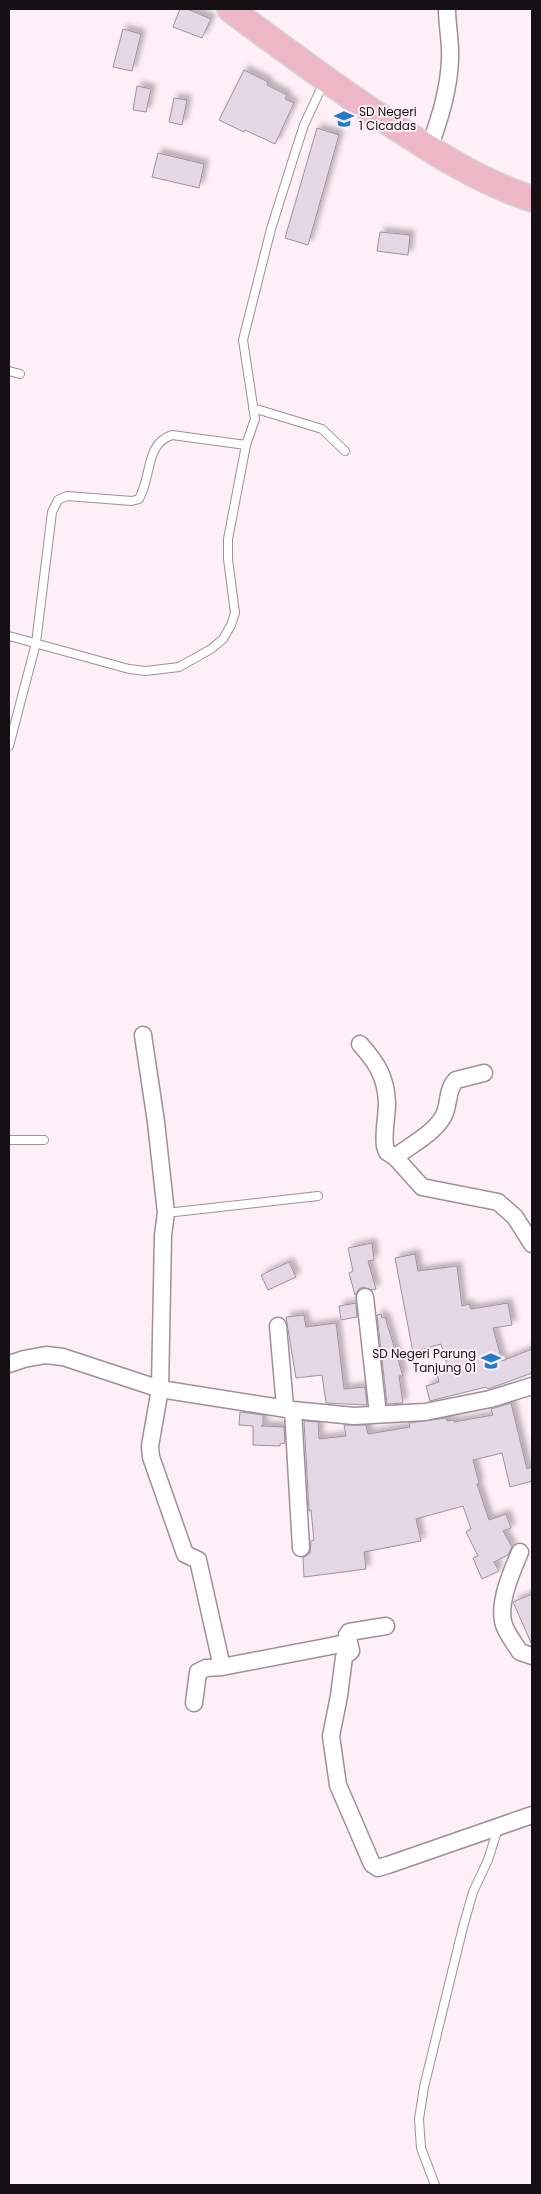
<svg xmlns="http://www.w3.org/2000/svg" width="541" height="2194" viewBox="0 0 541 2194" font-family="Poppins,sans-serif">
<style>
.building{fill:#e5d8e6;stroke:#9e929f;filter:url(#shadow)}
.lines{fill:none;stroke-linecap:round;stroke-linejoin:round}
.lane-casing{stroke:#9f8f98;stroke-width:10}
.street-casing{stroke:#9f8f98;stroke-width:19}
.primary-casing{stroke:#d5d4d5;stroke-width:28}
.lane{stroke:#fff;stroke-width:8}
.street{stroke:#fff;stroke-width:16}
.primary{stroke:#eeb7c8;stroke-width:25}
.labels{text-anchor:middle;stroke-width:4;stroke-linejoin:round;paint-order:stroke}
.poi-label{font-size:12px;fill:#161014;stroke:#fff0f8;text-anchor:start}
</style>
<defs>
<filter id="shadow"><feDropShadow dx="4.5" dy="-4.5" stdDeviation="2.5" flood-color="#0004"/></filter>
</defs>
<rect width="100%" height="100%" fill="#fff0f8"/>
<path class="building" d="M 180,9 L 187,9 L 211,19 L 202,38 L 173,27 Z
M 123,29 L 141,34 L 132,71 L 113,67 Z
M 244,70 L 268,82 L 267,85 L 287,95 L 285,99 L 294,103 L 275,144 L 245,130 L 244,132 L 219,120 Z
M 137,86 L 151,89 L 146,112 L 133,110 Z
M 174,98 L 187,100 L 182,125 L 169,122 Z
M 317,128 L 339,135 L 308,245 L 285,238 Z
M 158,153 L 204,164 L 199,188 L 152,177 Z
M 380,232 L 410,235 L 408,255 L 377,251 Z
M 372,1243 L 374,1260 L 368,1261 L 376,1289 L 372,1290 L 363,1287 L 359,1289 L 355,1295 L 349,1273 L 353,1271 L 348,1248 Z
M 415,1254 L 418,1271 L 457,1266 L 462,1306 L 469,1304 L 471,1309 L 508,1303 L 512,1325 L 493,1328 L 502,1361 L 532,1349 L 532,1373 L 488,1389 L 486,1387 L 430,1401 L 426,1386 L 439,1382 L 437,1374 L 449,1371 L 441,1344 L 413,1352 L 395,1258 Z
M 289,1262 L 296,1277 L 268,1290 L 261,1275 Z
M 356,1303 L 357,1317 L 341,1320 L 339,1306 Z
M 381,1314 L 382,1318 L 385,1317 L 403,1376 L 399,1376 L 403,1403 L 387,1404 L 377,1315 Z
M 304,1315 L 306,1327 L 336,1323 L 344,1389 L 365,1387 L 367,1405 L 326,1403 L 322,1375 L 296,1378 L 286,1317 Z
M 511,1403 L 527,1469 L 532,1467 L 532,1481 L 510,1487 L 502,1453 L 473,1460 L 479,1483 L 477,1484 L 489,1520 L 506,1514 L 511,1528 L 503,1531 L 512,1547 L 508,1555 L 494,1562 L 499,1571 L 482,1579 L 473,1558 L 478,1556 L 466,1532 L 471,1529 L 463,1506 L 416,1519 L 421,1541 L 364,1552 L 366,1569 L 304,1577 L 303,1558 L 310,1553 L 311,1541 L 314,1540 L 311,1510 L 309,1511 L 304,1421 L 318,1422 L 319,1439 L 346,1436 L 344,1425 L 366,1425 L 368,1434 L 410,1427 L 409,1423 L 446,1418 L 447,1421 L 454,1420 L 454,1422 L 493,1415 L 491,1409 Z
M 240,1412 L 263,1415 L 263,1426 L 261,1426 L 284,1427 L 285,1443 L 280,1444 L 280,1446 L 253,1445 L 253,1426 L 239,1425 Z
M 532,1594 L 532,1645 L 513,1602 Z"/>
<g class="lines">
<defs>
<path id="lane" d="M 9,371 L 20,374
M 253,408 L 322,429 L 345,451
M 9,636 L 129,669 L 146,671 L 179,667 L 211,649 L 223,639 L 231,625 L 235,613 L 228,559 L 228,539 L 246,445 L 255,419 L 243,340 L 271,229 L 294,156 L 304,125 L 324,82
M 9,746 L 36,643 L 52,512 L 58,500 L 67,496 L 132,501 L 139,499 C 152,476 145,444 172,435 L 246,445
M 9,1140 L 44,1140
M 166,1213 L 318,1196
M 435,2185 L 421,2148 L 420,2134 L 419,2119 L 424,2087 L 463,1927 L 473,1892 L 488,1860 L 498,1828"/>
<path id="street" d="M 429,149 C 439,120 449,91 450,59 C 451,42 447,26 447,9
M 143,1035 L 156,1122 L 166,1213 L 163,1235 L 160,1389 L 150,1446 L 151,1457 L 185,1554 L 198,1560 L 222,1667
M 360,1044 C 377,1063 386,1077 387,1103 C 387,1117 383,1132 385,1146 L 387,1152 L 395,1157 C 411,1145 433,1134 443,1117 C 450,1105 446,1090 456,1080 L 484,1073
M 395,1157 L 422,1187 L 498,1202 L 515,1217 L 532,1244
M 365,1297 L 378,1414
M 278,1326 L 285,1407
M 9,1364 L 24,1359 L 46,1355 L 63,1357 L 160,1389 L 293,1410 L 354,1416 L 425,1412 L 490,1399 L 532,1386
M 293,1410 L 301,1548
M 520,1552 C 512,1571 497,1604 504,1625 C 507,1634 515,1644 520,1652 L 532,1656
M 349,1642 L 351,1651 L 344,1657 L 339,1696 L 331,1736 L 338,1785 L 372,1864 L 378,1868 L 388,1865 L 532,1815
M 194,1703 L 198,1672 L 206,1668 L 222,1667 L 331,1646 L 349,1642 L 347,1635 L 349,1632 L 386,1626"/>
<path id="primary" d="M 230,9 C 281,47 332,85 385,120 C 432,151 478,181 532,199"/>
</defs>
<use href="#lane" class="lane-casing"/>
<use href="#street" class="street-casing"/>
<use href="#primary" class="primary-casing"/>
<use href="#lane" class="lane"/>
<use href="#street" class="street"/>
<use href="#primary" class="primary"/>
</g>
<defs>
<symbol id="school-bare" viewBox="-9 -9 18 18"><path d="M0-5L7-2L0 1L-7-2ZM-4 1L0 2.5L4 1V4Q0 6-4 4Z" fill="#267bc9" stroke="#fff0f8" stroke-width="2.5" paint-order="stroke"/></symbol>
</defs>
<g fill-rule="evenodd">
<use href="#school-bare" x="330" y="105" width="28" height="28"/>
<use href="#school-bare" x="477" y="1347" width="28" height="28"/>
</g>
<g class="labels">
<g class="poi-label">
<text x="359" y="116">SD Negeri<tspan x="359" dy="14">1 Cicadas</tspan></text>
<text x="476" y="1358" text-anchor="end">SD Negeri Parung<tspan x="476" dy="14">Tanjung 01</tspan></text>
</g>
</g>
<rect width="541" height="2194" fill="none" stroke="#161014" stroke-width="20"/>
</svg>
